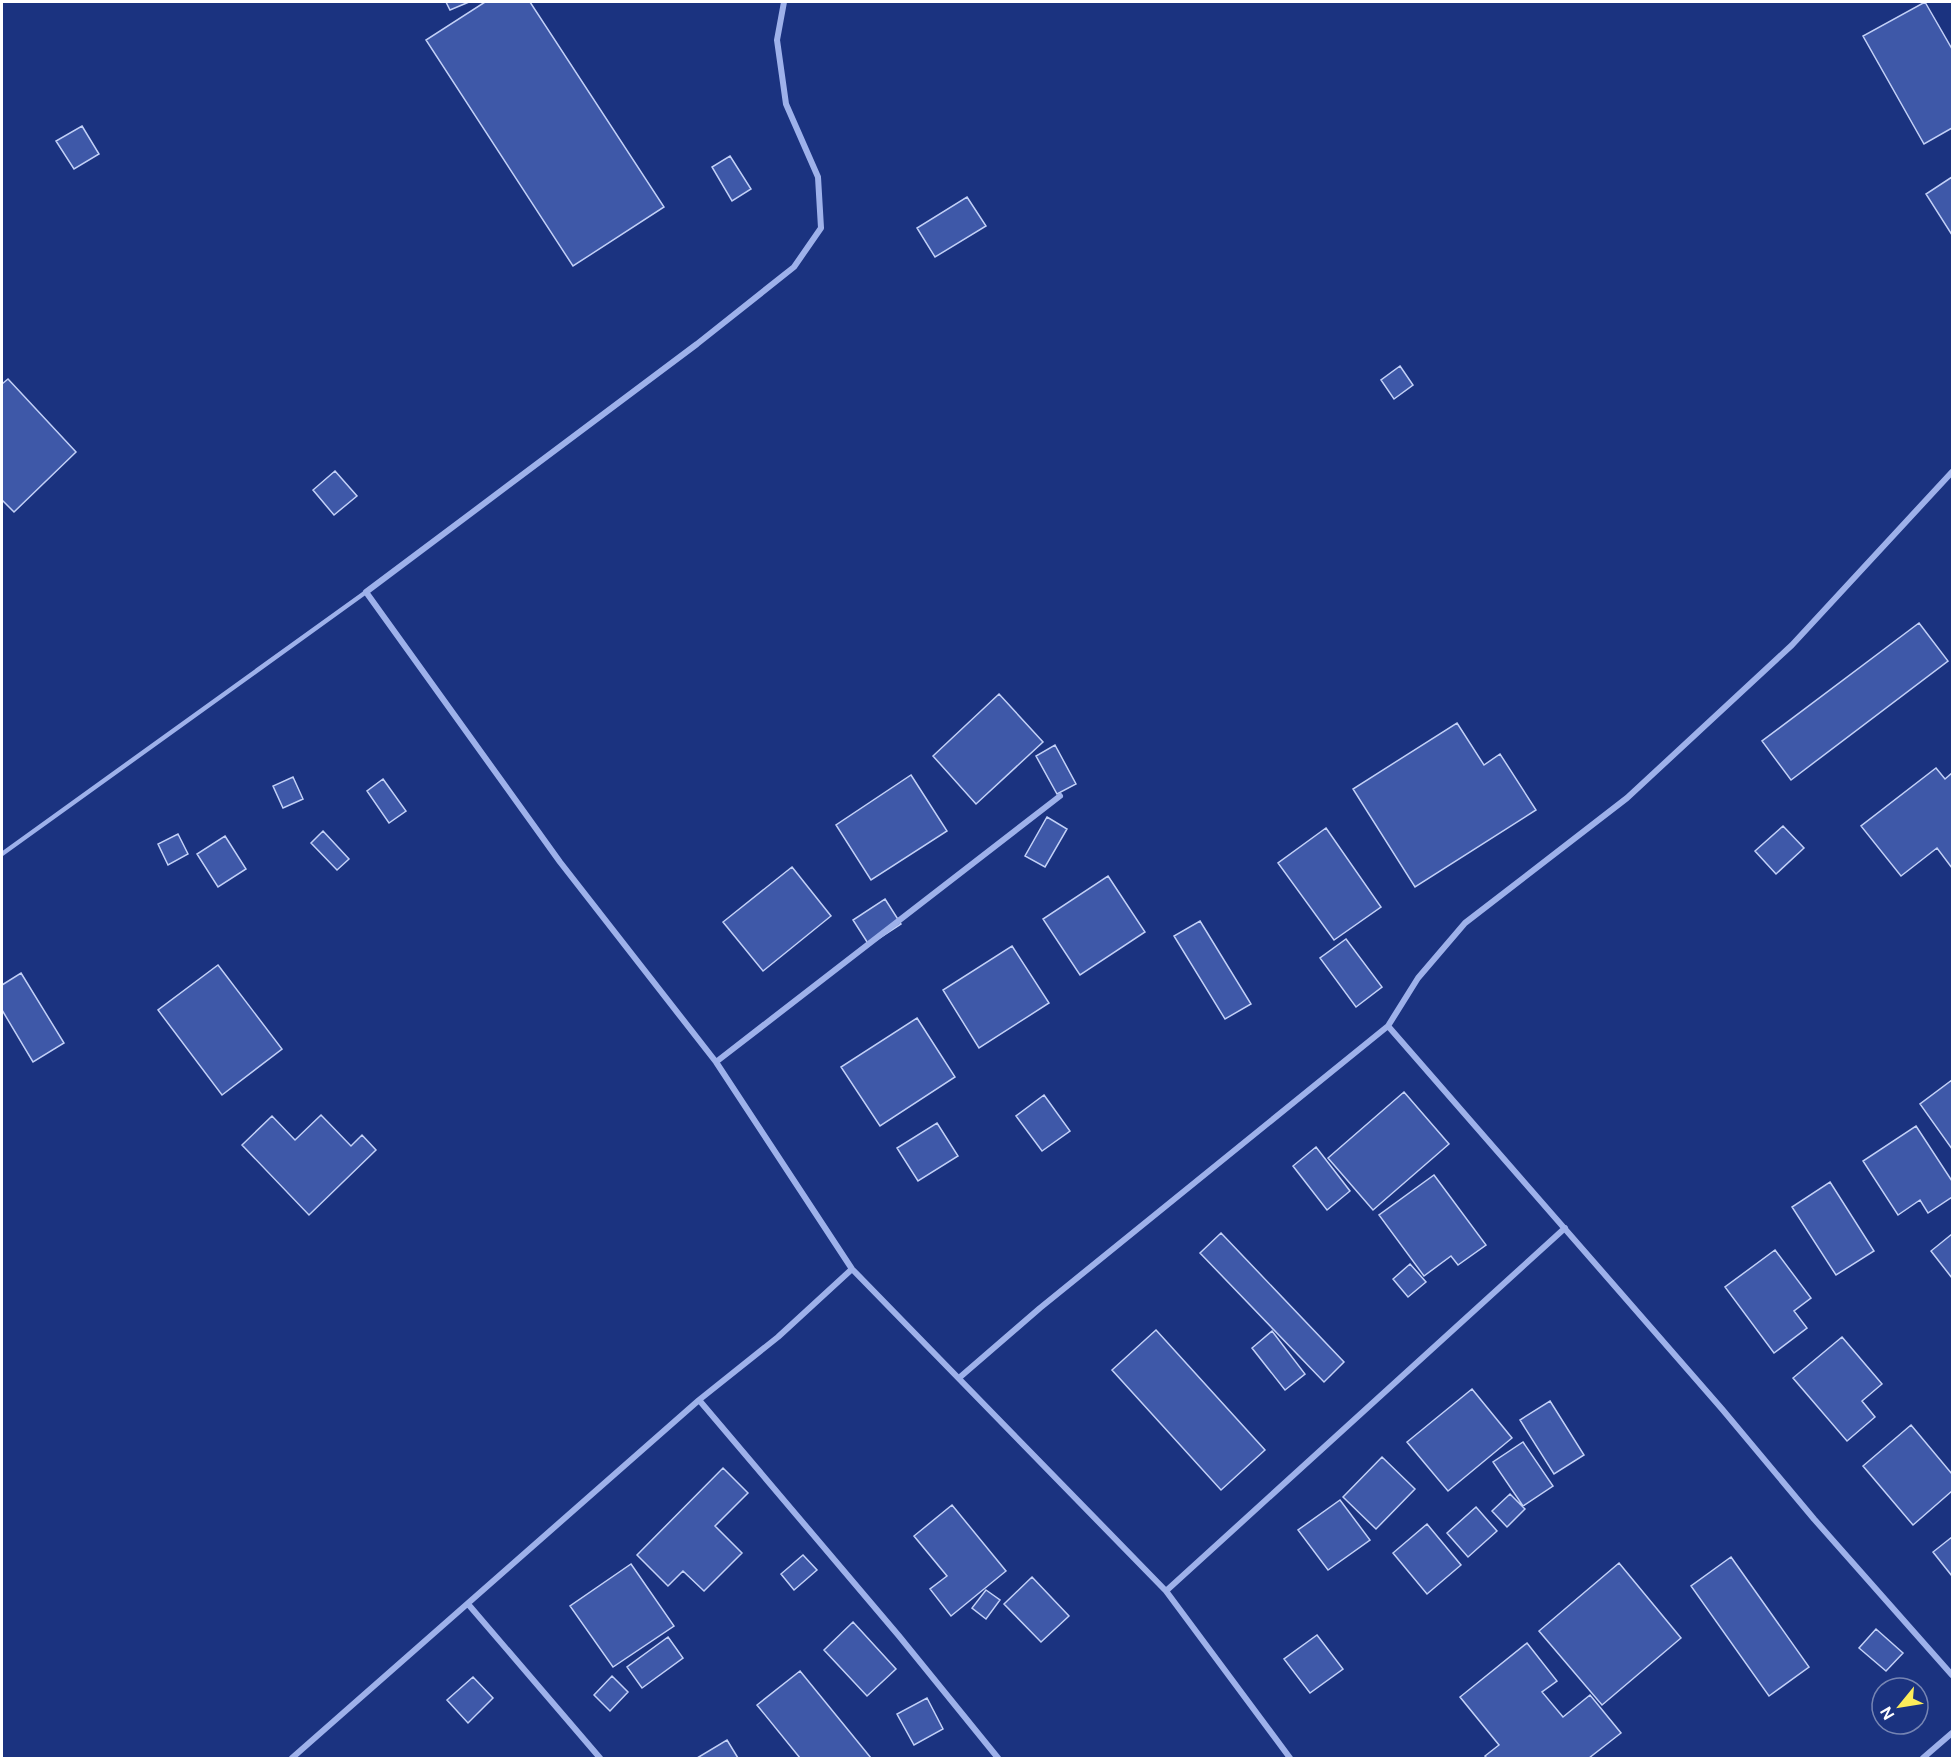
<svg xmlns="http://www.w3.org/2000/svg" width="1954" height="1760" viewBox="0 0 1954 1760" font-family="'DM Sans',sans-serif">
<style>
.building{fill:#3e58a8;stroke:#c2d0f7;stroke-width:1.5}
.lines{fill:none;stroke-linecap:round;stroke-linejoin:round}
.lane{stroke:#9eb1ea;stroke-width:4.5}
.street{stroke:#9eb1ea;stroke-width:6}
</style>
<rect width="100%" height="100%" fill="#1b3380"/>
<path class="building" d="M 446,2 L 469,2 L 450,10 Z
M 485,2 L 530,2 L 664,207 L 573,266 L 426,40 Z
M 1925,2 L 1952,49 L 1952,128 L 1924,144 L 1863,36 Z
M 82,126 L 99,154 L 74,169 L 56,141 Z
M 730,156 L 751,189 L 732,201 L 712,167 Z
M 1952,177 L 1952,235 L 1926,194 Z
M 967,197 L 986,226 L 935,257 L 917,228 Z
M 1400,366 L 1413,385 L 1394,399 L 1381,380 Z
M 8,379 L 76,452 L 14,512 L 2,500 L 2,384 Z
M 335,471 L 357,496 L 334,515 L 313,490 Z
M 1919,623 L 1948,661 L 1791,780 L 1762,741 Z
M 999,694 L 1043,742 L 976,804 L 933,756 Z
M 1457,723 L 1484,765 L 1500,754 L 1536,810 L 1415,887 L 1353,789 Z
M 1055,745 L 1076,784 L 1057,794 L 1036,756 Z
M 1936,768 L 1945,779 L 1952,773 L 1952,868 L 1937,848 L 1901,876 L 1861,826 Z
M 911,775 L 947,831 L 871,880 L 836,825 Z
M 293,777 L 303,799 L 283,808 L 273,786 Z
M 383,779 L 406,811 L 389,823 L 367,791 Z
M 1047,817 L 1067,829 L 1045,867 L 1025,856 Z
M 1783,826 L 1804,848 L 1776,874 L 1755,851 Z
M 1326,828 L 1381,907 L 1334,940 L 1278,863 Z
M 323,831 L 349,859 L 337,870 L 311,843 Z
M 178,834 L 188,854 L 168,865 L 158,844 Z
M 225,836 L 246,869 L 218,887 L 197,854 Z
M 792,867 L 831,916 L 763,971 L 723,922 Z
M 1108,876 L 1145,932 L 1080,975 L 1043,919 Z
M 885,899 L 901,924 L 869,945 L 853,920 Z
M 1200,921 L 1251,1004 L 1225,1019 L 1174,936 Z
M 1346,939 L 1382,987 L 1356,1007 L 1320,958 Z
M 1012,946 L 1049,1003 L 979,1048 L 943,990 Z
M 218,965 L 282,1049 L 222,1095 L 158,1010 Z
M 21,973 L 64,1043 L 33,1062 L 2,1010 L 2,985 Z
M 917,1018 L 955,1077 L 880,1126 L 841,1067 Z
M 1952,1080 L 1952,1149 L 1920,1104 Z
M 1404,1092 L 1449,1144 L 1373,1210 L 1328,1158 Z
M 1044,1095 L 1070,1131 L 1042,1151 L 1016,1116 Z
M 321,1115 L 351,1146 L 362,1135 L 376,1150 L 309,1215 L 242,1145 L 272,1116 L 295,1140 Z
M 937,1123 L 958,1156 L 918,1181 L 897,1148 Z
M 1916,1126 L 1952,1181 L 1952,1197 L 1928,1213 L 1920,1200 L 1898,1215 L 1863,1161 Z
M 1316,1147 L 1350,1191 L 1327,1210 L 1293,1166 Z
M 1434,1175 L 1486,1245 L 1458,1265 L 1451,1256 L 1424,1276 L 1379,1215 Z
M 1830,1182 L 1874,1251 L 1836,1275 L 1792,1207 Z
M 1221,1233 L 1344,1362 L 1324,1382 L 1200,1253 Z
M 1952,1234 L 1952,1278 L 1931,1251 Z
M 1775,1250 L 1811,1298 L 1794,1311 L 1807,1328 L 1774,1353 L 1725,1287 Z
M 1410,1264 L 1426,1282 L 1408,1297 L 1393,1279 Z
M 1156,1330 L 1265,1450 L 1221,1490 L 1112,1370 Z
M 1272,1331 L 1305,1374 L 1285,1390 L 1252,1348 Z
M 1842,1337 L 1882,1384 L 1862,1401 L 1875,1417 L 1847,1441 L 1793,1378 Z
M 1472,1389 L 1512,1438 L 1448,1491 L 1407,1442 Z
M 1550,1401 L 1584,1455 L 1554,1474 L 1520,1420 Z
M 1911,1425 L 1952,1474 L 1952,1491 L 1913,1525 L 1863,1466 Z
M 1523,1442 L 1553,1486 L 1523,1506 L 1493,1462 Z
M 1382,1457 L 1415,1489 L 1376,1529 L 1343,1497 Z
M 723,1468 L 748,1493 L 715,1526 L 742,1553 L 704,1591 L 683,1571 L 668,1586 L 637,1555 Z
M 1510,1494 L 1525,1509 L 1507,1527 L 1492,1511 Z
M 1340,1500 L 1370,1540 L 1328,1570 L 1298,1530 Z
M 952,1505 L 1006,1571 L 951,1616 L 930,1589 L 947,1576 L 914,1536 Z
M 1476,1507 L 1497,1531 L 1468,1557 L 1447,1533 Z
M 1427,1524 L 1461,1565 L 1427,1594 L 1393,1553 Z
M 1952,1537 L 1952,1576 L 1933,1552 Z
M 803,1555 L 817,1570 L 794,1590 L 781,1574 Z
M 1731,1557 L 1809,1667 L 1769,1696 L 1691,1586 Z
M 1619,1563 L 1681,1638 L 1602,1705 L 1539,1631 Z
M 631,1564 L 674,1626 L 613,1667 L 570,1606 Z
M 1032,1577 L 1069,1616 L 1041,1642 L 1004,1604 Z
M 986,1590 L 1000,1600 L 986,1619 L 972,1608 Z
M 853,1622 L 896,1669 L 867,1696 L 824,1650 Z
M 1876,1629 L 1903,1653 L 1886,1671 L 1859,1648 Z
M 1317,1635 L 1343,1669 L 1310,1693 L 1284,1659 Z
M 668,1637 L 683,1658 L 642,1688 L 627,1667 Z
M 1527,1643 L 1557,1681 L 1542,1692 L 1563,1717 L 1590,1695 L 1621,1733 L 1589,1758 L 1487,1758 L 1485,1756 L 1499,1745 L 1460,1697 Z
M 800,1671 L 871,1758 L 800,1758 L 757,1705 Z
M 612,1676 L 628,1692 L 610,1711 L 594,1695 Z
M 473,1677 L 493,1698 L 468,1723 L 447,1700 Z
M 927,1698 L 943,1729 L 914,1745 L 897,1714 Z
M 727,1740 L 738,1758 L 697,1758 Z"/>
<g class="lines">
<path class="lane" d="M 2,854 L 366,592"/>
<path class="street" d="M 784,2 L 777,40 L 786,104 L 818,177 L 821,228 L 794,267 L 697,344 L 366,592 L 560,862 L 716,1062 L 852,1269 L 1166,1591 L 1290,1758
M 1388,1026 L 1722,1409 L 1814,1519 L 1952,1675
M 716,1062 L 1060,796
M 959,1378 L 1040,1308 L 1388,1026 L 1418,978 L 1465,923 L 1627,798 L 1792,645 L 1952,472
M 699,1400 L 899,1636 L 998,1758
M 1166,1591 L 1565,1228
M 468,1604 L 600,1758
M 292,1758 L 699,1400 L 778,1337 L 852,1269
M 1923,1758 L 1952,1733"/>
</g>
<rect width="1954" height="1760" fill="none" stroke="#ffffff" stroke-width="6"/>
<g transform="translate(1900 1706) rotate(240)"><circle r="28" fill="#1b3380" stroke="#7685b3" stroke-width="1.5"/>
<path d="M0-4.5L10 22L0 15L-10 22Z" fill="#fced5a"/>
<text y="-9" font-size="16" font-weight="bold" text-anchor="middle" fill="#ffffff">N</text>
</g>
</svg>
